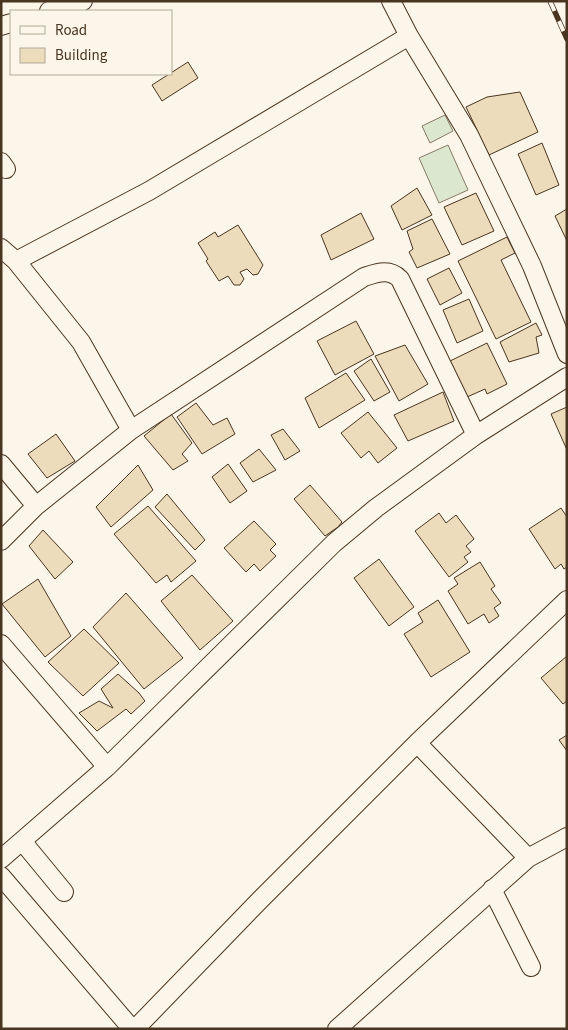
<svg xmlns="http://www.w3.org/2000/svg" width="568" height="1030" viewBox="0 0 568 1030" font-family="'Source Sans 3',sans-serif">
<style>
.green{fill:#dce7d0;stroke:#887966}
.building{fill:#ecdcbc;stroke:#4a3520}
.lines{fill:none;stroke-linecap:round;stroke-linejoin:round}
.minor-casing{stroke:#4a3520;stroke-width:20}
.minor{stroke:#fbf6e9;stroke-width:18}
.rail-casing{stroke:#4a3520;stroke-width:5.5}
.rail{stroke:#fbf6e9;stroke-width:4;stroke-dasharray:11;stroke-linecap:butt}
</style>
<rect width="100%" height="100%" fill="#fbf6e9"/>
<path class="green" d="M 445,115 L 453,131 L 430,143 L 422,126 Z
M 448,145 L 468,190 L 439,203 L 419,158 Z"/>
<path class="building" d="M 188,62 L 198,78 L 162,101 L 152,85 Z
M 520,92 L 538,132 L 489,155 L 466,107 L 487,97 Z
M 542,143 L 559,185 L 536,195 L 518,154 Z
M 417,188 L 432,215 L 402,230 L 391,206 Z
M 476,193 L 494,231 L 462,245 L 444,207 Z
M 567,209 L 567,241 L 555,216 Z
M 361,213 L 374,239 L 331,260 L 321,235 Z
M 432,219 L 450,254 L 417,268 L 409,252 L 413,249 L 407,231 Z
M 238,225 L 263,265 L 258,274 L 253,275 L 247,269 L 240,272 L 244,279 L 240,285 L 234,285 L 228,276 L 219,281 L 206,261 L 208,259 L 198,243 L 215,232 L 218,237 Z
M 507,237 L 515,253 L 501,260 L 531,322 L 496,339 L 458,261 Z
M 449,268 L 462,293 L 440,305 L 427,279 Z
M 469,299 L 483,331 L 457,343 L 443,310 Z
M 356,321 L 374,354 L 335,375 L 317,341 Z
M 536,323 L 542,335 L 536,337 L 539,353 L 509,362 L 500,342 Z
M 487,343 L 507,384 L 487,394 L 485,389 L 467,397 L 450,361 Z
M 405,345 L 428,384 L 399,401 L 375,356 Z
M 371,359 L 390,392 L 374,401 L 354,371 Z
M 346,373 L 365,400 L 319,428 L 305,398 Z
M 443,392 L 454,421 L 408,441 L 394,415 Z
M 196,403 L 213,425 L 227,418 L 235,434 L 202,454 L 177,417 Z
M 567,407 L 567,450 L 551,414 Z
M 368,412 L 397,448 L 378,463 L 369,451 L 361,458 L 341,433 Z
M 171,414 L 192,443 L 182,454 L 188,461 L 173,470 L 144,436 Z
M 283,429 L 300,451 L 285,460 L 271,435 Z
M 56,434 L 75,461 L 47,478 L 28,454 Z
M 259,449 L 276,470 L 253,482 L 240,463 Z
M 228,464 L 247,491 L 230,503 L 212,477 Z
M 138,465 L 153,490 L 111,527 L 96,507 Z
M 310,485 L 342,522 L 338,527 L 325,536 L 294,499 Z
M 167,494 L 205,540 L 195,550 L 155,507 Z
M 148,506 L 196,561 L 171,582 L 167,575 L 156,583 L 114,534 Z
M 561,508 L 567,517 L 567,567 L 564,569 L 561,564 L 555,569 L 529,529 Z
M 439,513 L 446,523 L 456,515 L 474,539 L 466,546 L 471,552 L 464,557 L 468,562 L 449,577 L 415,531 Z
M 254,521 L 276,544 L 270,550 L 276,556 L 260,571 L 254,564 L 246,572 L 224,548 Z
M 43,530 L 73,562 L 55,579 L 29,546 Z
M 379,559 L 414,607 L 389,626 L 354,578 Z
M 480,562 L 495,586 L 491,589 L 501,603 L 494,608 L 499,616 L 489,623 L 484,614 L 468,624 L 448,591 L 458,584 L 454,578 Z
M 192,575 L 233,621 L 200,650 L 161,601 Z
M 38,579 L 71,636 L 45,657 L 2,604 Z
M 126,593 L 183,658 L 144,689 L 93,627 Z
M 438,600 L 470,652 L 431,677 L 404,634 L 423,622 L 418,613 Z
M 84,629 L 119,663 L 83,696 L 48,662 Z
M 567,656 L 567,701 L 563,704 L 541,678 Z
M 118,674 L 139,693 L 145,701 L 131,714 L 126,709 L 97,731 L 79,713 L 99,701 L 113,708 L 101,689 Z
M 567,735 L 567,751 L 559,740 Z"/>
<g class="lines">
<defs>
<path id="minor" d="M 391,1 L 409,36 L 469,135 L 532,266 L 567,354
M 49,11 L 83,1
M 1,26 L 11,23
M 1,162 L 6,169
M 1,248 L 16,261 L 81,342 L 131,430
M 16,261 L 149,191 L 409,36
M 1,464 L 36,506
M 1,541 L 36,506 L 131,430 L 364,277 C 377,273 389,268 400,279 L 476,435
M 1,644 L 107,767
M 417,743 L 528,858
M 22,841 L 64,892
M 1,859 L 107,767 L 334,543 L 376,508 L 476,435 L 567,377
M 1,876 L 132,1029
M 492,889 L 531,967
M 135,1029 L 259,901 L 417,743 L 567,600
M 337,1029 L 528,858 L 567,837"/>
</defs>
<use href="#minor" class="minor-casing"/>
<use href="#minor" class="minor"/>
<defs>
<path id="rail" d="M 550,1 L 567,39"/>
</defs>
<use href="#rail" class="rail-casing"/>
<use href="#rail" class="rail"/>
</g>
<rect width="568" height="1030" fill="none" stroke="#4a3520" stroke-width="5"/>
<rect x="10" y="10" width="162" height="65" fill="#fbf6e9" stroke="#b4a999"/>
<rect x="20" y="26" width="25" height="8" fill="#fbf6e9" stroke="#b4a999"/>
<text x="55" y="35" font-size="15" fill="#4a3520">Road</text>
<rect x="20" y="48" width="25" height="15" fill="#ecdcbc" stroke="#b4a999"/>
<text x="55" y="60" font-size="15" fill="#4a3520">Building</text>
</svg>
